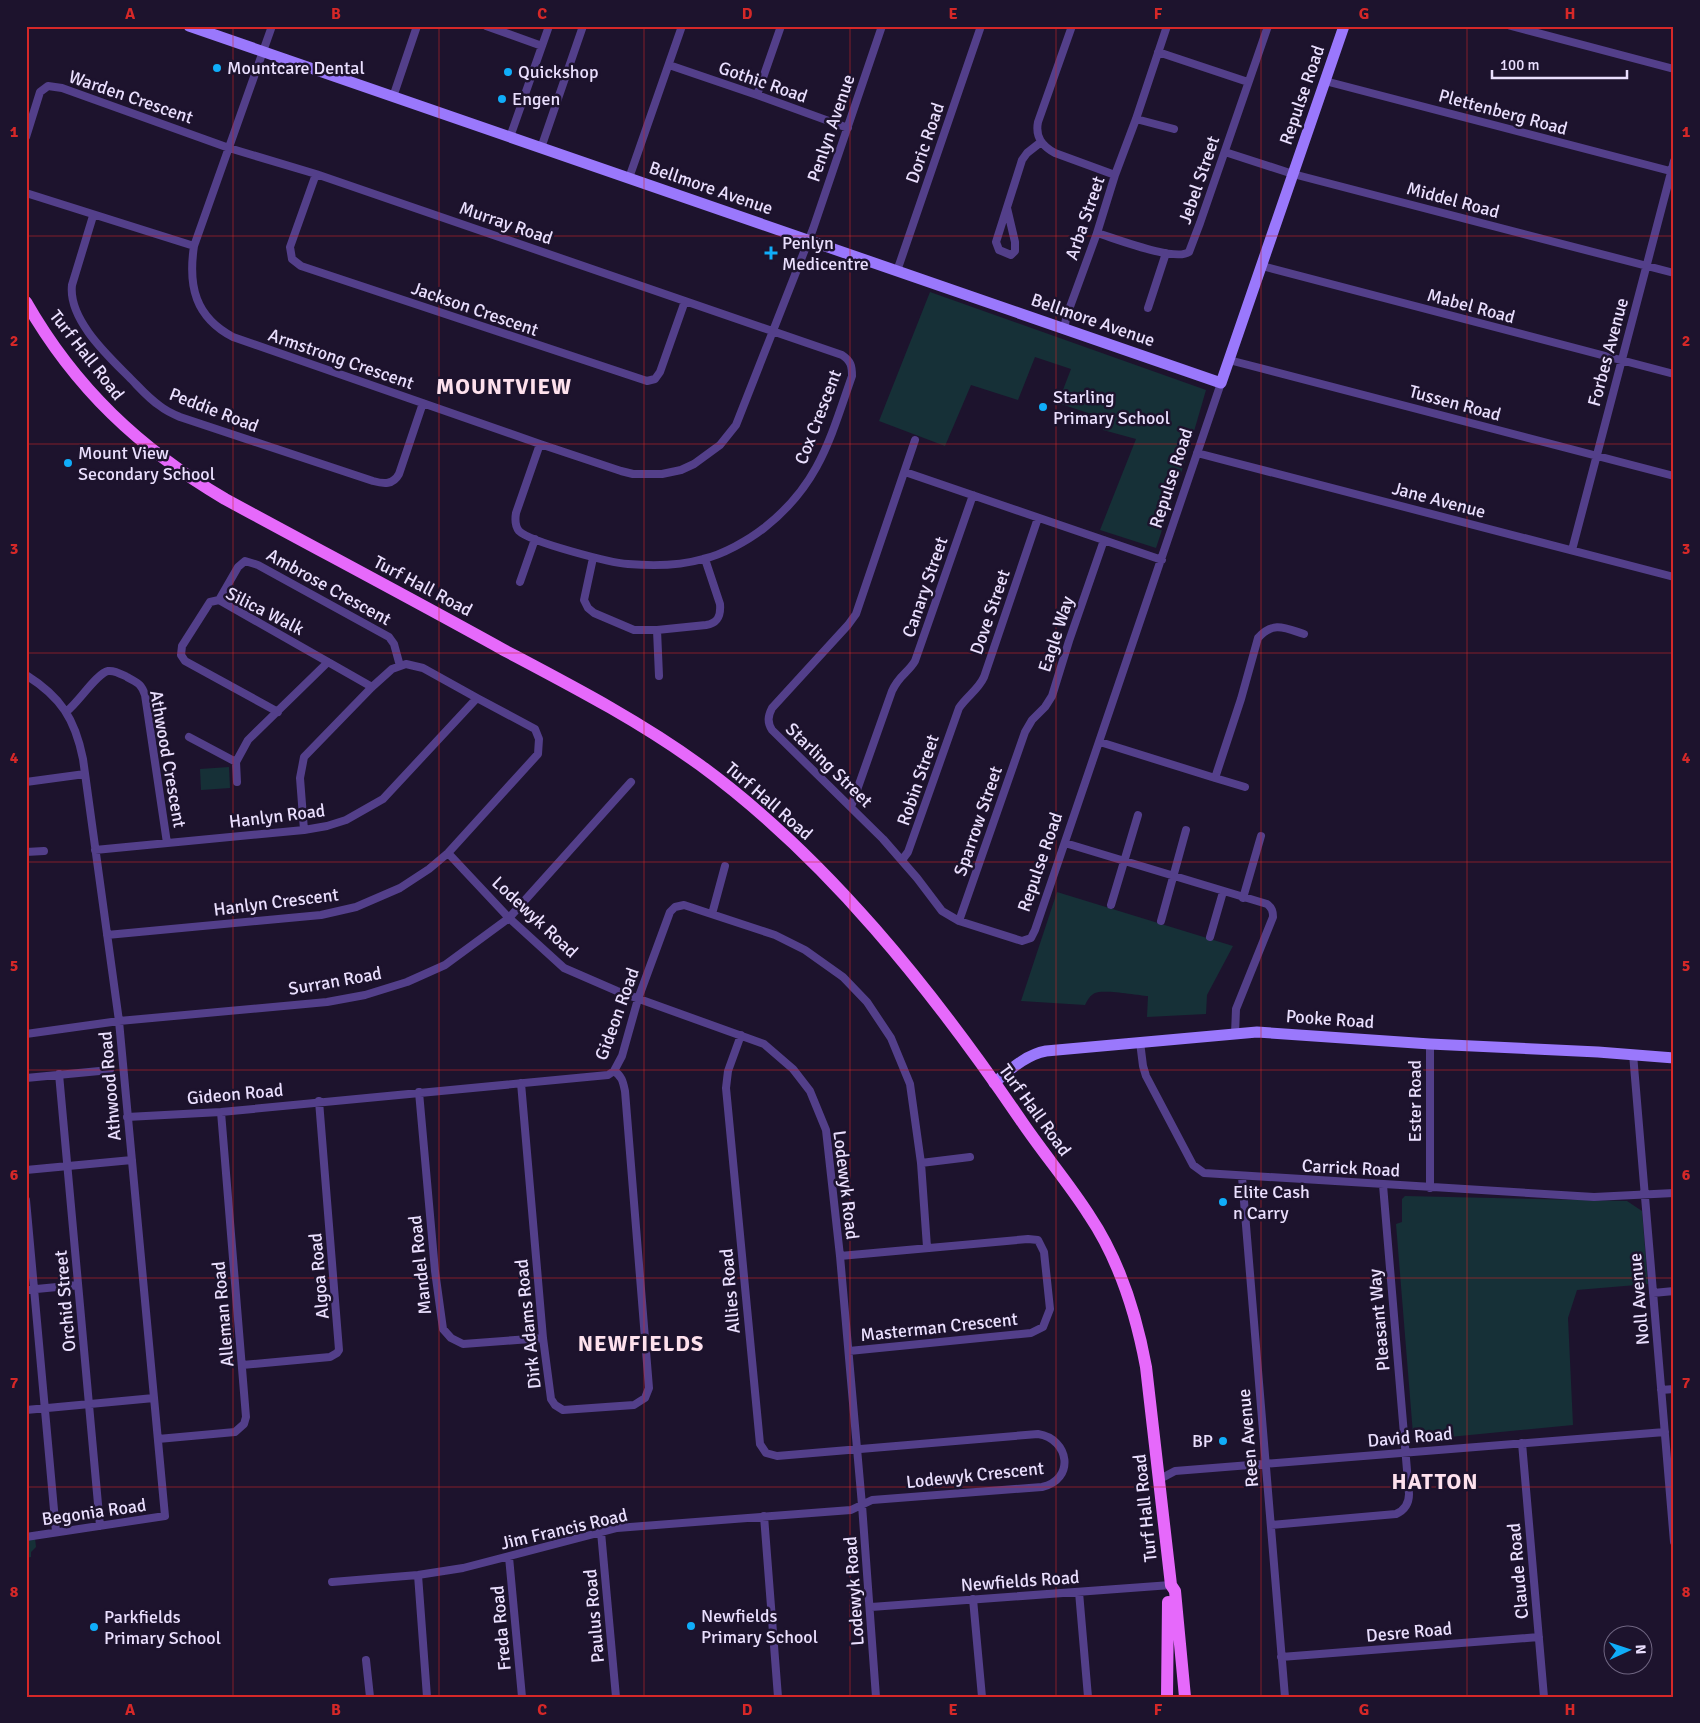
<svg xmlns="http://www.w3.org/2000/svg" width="1700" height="1723" viewBox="0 0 1700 1723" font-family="Signika,sans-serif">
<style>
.green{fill:#163037}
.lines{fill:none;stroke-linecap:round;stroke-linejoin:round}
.street{stroke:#533f8a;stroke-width:8}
.secondary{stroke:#9a78fc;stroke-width:11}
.primary{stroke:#e669fb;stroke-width:12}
.grid{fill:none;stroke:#d62828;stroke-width:1;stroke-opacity:0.55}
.poi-dot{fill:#10adf9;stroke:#1d132d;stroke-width:2}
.labels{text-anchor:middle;stroke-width:5;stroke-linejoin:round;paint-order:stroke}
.poi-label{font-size:18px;fill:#eadffe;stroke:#1d132d;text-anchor:start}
.street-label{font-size:18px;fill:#eadffe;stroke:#1d132d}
.district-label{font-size:22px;font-weight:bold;letter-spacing:1px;fill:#fee1ed;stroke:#1d132d}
.neatline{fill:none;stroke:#d62828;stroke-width:2}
.grid-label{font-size:16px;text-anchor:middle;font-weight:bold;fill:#d62828}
</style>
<rect width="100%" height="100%" fill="#1d132d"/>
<path class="green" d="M 930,292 L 1206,390 L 1188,452 L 1156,548 L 1100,530 L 1136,439 L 1103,430 L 1106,419 L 1058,403 L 1071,369 L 1035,357 L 1018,400 L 971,385 L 945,446 L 879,421 Z
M 229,767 L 230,788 L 201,790 L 200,769 Z
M 1057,892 L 1233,946 L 1207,995 L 1206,1014 L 1147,1017 L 1148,996 C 1137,995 1103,989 1095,993 C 1090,995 1087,1001 1085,1005 L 1021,1001 Z
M 1405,1196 L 1627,1201 L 1642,1211 L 1648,1284 L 1577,1290 L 1568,1318 L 1573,1425 L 1419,1440 L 1413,1434 L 1396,1224 L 1402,1222 L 1402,1199 Z
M 35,1538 L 36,1547 L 31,1552 L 31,1557 L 26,1558 L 26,1540 Z"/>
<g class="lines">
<path class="street" d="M 272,26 L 194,246 C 188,286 195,317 233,337 L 540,444 L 621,471 L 633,474 L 662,474 L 681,470 L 694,464 L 720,445 L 736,425 L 813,229 L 882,26
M 486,26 L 542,46
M 1072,26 L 1038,122 C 1035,137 1042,146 1055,153 L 1115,175
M 1511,26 L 1674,69
M 1158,52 L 1248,82
M 669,65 L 757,95 L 848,128
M 1325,81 L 1674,172
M 757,95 L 781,26
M 393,97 L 417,26
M 1136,119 L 1174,129
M 26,137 L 40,92 L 48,86 L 62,88 L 229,148 L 316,174 L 842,355 C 851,361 852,366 852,376 C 830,439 819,485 764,528 C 749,540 722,555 703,559 C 679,566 652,566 628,564 C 611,563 530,542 519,531 C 515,526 515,519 516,513 L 540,444
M 510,137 L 549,26
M 541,148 L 583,26
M 1225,152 L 1293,174 L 1674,273
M 316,174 L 290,247 L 292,259 L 301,266 L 647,381 L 655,379 L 660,372 L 685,301
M 629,178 L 682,26
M 26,193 L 194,246
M 1007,208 L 1015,242 L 1015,251 L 1011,255 L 999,250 L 996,242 L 1022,160 L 1027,153 L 1041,142
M 93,216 L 72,285 C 68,319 107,355 129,377 C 139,387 148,398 160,406 C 166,411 173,414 180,417 L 373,481 C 384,484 393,485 399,474 L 423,403
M 1097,233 C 1114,238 1175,262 1189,252 L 1200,223 L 1268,26
M 1262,266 L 1674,374
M 897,271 L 981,26
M 1148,308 L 1166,253
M 1064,328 L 1067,315 L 1097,233 L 1115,175 L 1136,119 L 1167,26
M 1229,360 L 1674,476
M 915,440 L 856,614 L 848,625 L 772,708 C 768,716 767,722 772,730 L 883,839 L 917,878 L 942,911 L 959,921 L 1022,941 L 1031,938 L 1035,930 L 1221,383
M 1197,453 L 1674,577
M 905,472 L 1162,560
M 1572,550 L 1674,161
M 593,558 L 584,600 L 588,608 L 594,613 L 634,630 L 657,630 L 706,625 C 718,623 721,616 720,604 L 705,559
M 520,582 L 535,539
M 219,600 L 238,567 L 245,561 L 258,565 L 389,637 L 394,644 L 400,666
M 657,630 L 659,676
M 26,675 C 61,697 75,719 83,759 L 119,1021 L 165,1516 L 26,1537
M 67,711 C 78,703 97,673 108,671 C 115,670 121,674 127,677 C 137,683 141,683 145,695 L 167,843
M 278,712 L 185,661 L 181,655 L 182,646 L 210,602 L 219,600 L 372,687
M 189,737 L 236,762
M 1100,742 L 1215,778 L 1241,699 L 1258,638 C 1273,621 1285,628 1304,634
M 1215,778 L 1245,787
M 26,782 L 85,774
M 237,782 L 236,762 L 248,740 L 328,662
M 851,807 L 892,691 C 899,675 908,673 915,661 L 973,495
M 1065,843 L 1267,904 C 1272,908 1273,911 1273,917 L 1236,1009 L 1235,1034
M 95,850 L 304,830 L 327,826 L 346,820 L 383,799 L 477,698 L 423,668 L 406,664 L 392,669 L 372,687 L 304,757 L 300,778 L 304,830
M 26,852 L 44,851
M 448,853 L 509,918 L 564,968 L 617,991 L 764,1044 L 793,1069 L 810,1091 L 826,1130 L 840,1256 L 862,1505 L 876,1697
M 902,860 L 908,852 L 959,708 C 967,696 978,690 984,677 L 1038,518
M 1243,898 L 1261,836
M 1111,905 L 1138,815
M 712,914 L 725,866
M 959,921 L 1025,732 L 1032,720 L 1045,707 L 1052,696 L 1069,641 L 1104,540
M 1161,921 L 1186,830
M 107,935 L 321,915 L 356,907 L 400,888 L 429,869 L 448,853 L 538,754 L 539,739 L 535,729 L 477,698
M 1210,937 L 1223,892
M 26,1034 L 119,1021 L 327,1002 L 365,995 L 407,982 L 445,965 L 509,918 L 631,782
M 1140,1042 L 1143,1066 L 1146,1076 L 1193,1165 L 1204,1173 L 1594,1197 L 1674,1193
M 1633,1054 L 1674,1542
M 59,1074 L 100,1526
M 26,1078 L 110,1070
M 521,1083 L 543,1338 L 551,1399 L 555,1405 L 563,1410 L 634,1405 L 645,1398 L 649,1388 L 625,1091 C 623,1082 622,1076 614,1071
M 419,1092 L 435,1271 L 443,1329 L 451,1338 L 463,1344 L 543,1338
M 127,1117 L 221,1112 L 608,1075 L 614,1071 L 622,1056 L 638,999 L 670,912 L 675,907 L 684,905 L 775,935 L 805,950 L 843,977 L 867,1002 L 891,1038 L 910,1084 L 921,1163 L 927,1247
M 921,1163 L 970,1157
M 26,1170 L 132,1160
M 1242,1177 L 1285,1697
M 1430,1188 L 1430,1044
M 26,1200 L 56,1532
M 840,1256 L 1028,1239 L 1038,1240 L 1044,1252 L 1050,1309 L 1043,1327 L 1031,1333 L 849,1351
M 26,1290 L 78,1285
M 1653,1293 L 1674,1291
M 242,1365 L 330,1357 L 337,1353 L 339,1350 L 319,1101
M 1661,1390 L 1674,1389
M 26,1410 L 154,1398
M 158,1439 L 235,1432 L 244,1424 L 246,1417 L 221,1112
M 1522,1443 L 1544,1697
M 1160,1479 L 1175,1471 L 1665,1432
M 764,1516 L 778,1697
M 1271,1525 L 1396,1514 C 1405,1510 1409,1504 1409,1494 L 1383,1185
M 601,1532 L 616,1697
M 509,1557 L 522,1697
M 418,1575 L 427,1697
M 332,1582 L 418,1575 L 463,1568 L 617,1528 L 851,1510 L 872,1500 L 1042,1487 C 1075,1480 1070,1439 1038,1434 L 777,1456 L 766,1453 L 760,1444 L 726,1088 L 728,1071 L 741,1035
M 1079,1592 L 1088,1697
M 973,1599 L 982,1697
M 871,1607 L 1171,1585
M 1281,1657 L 1539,1637
M 366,1660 L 370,1697"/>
<path class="secondary" d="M 189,26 L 1221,383 L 1344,26
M 994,1083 C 1010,1070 1025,1055 1046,1051 L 1257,1032 L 1430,1044 L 1598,1052 L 1674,1058"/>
<path class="primary" d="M 26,302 C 75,388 140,449 225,499 C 317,549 410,598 502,649 C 570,685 638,720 700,765 C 827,858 932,990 1020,1119 C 1042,1152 1068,1182 1089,1215 C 1120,1261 1136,1313 1146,1367 L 1171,1585 L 1175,1591 L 1185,1697
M 1167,1697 L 1168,1602"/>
</g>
<path class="grid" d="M 233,26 L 233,1697M 439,26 L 439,1697M 644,26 L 644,1697M 850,26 L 850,1697M 1056,26 L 1056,1697M 1261,26 L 1261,1697M 1467,26 L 1467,1697M 26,236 L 1674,236M 26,444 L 1674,444M 26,653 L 1674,653M 26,862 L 1674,862M 26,1070 L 1674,1070M 26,1278 L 1674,1278M 26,1487 L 1674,1487"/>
<g class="poi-dot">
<circle cx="217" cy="68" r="5"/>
<circle cx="508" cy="72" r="5"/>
<circle cx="502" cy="99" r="5"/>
<path d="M768.5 245.5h5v5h5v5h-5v5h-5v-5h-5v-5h5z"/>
<circle cx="1043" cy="407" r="5"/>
<circle cx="68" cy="463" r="5"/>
<circle cx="1223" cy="1202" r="5"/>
<circle cx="1223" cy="1441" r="5"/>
<circle cx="691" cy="1626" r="5"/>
<circle cx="94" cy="1627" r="5"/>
</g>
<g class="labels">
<g class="poi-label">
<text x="227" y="74">Mountcare Dental</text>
<text x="518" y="78">Quickshop</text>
<text x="512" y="105">Engen</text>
<text x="782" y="249">Penlyn<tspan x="782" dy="21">Medicentre</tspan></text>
<text x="1053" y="403">Starling<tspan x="1053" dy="21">Primary School</tspan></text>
<text x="78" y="459">Mount View<tspan x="78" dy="21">Secondary School</tspan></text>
<text x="1233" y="1198">Elite Cash<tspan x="1233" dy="21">n Carry</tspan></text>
<text x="1213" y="1447" text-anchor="end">BP</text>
<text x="701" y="1622">Newfields<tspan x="701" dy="21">Primary School</tspan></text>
<text x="104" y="1623">Parkfields<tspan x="104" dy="21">Primary School</tspan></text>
</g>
<g class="street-label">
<text transform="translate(763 82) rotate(19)" y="6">Gothic Road</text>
<text transform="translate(1302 95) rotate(-71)" y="6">Repulse Road</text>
<text transform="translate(131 97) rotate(19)" y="6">Warden Crescent</text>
<text transform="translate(1503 112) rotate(15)" y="6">Plettenberg Road</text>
<text transform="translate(831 128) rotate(-71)" y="6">Penlyn Avenue</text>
<text transform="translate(925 143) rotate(-71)" y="6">Doric Road</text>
<text transform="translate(1199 180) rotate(-71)" y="6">Jebel Street</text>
<text transform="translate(711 188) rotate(19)" y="6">Bellmore Avenue</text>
<text transform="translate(1453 200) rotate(15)" y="6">Middel Road</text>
<text transform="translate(1085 218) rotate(-71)" y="6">Arba Street</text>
<text transform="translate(506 223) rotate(19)" y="6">Murray Road</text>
<text transform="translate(1471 306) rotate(15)" y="6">Mabel Road</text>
<text transform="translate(475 309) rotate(19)" y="6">Jackson Crescent</text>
<text transform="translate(1093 320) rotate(19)" y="6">Bellmore Avenue</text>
<text transform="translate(1608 352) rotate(-75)" y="6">Forbes Avenue</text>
<text transform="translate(87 355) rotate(52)" y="6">Turf Hall Road</text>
<text transform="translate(341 359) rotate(19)" y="6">Armstrong Crescent</text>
<text transform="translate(1455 403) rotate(15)" y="6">Tussen Road</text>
<text transform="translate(214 410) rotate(21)" y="6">Peddie Road</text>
<text transform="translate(818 417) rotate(-69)" y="6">Cox Crescent</text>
<text transform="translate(1171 478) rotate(-72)" y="6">Repulse Road</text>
<text transform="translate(1439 500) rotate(15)" y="6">Jane Avenue</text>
<text transform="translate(423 586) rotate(28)" y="6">Turf Hall Road</text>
<text transform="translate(329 587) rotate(29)" y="6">Ambrose Crescent</text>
<text transform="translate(925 587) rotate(-71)" y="6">Canary Street</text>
<text transform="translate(265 611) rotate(27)" y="6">Silica Walk</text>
<text transform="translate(990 612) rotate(-71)" y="6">Dove Street</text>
<text transform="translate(1056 634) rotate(-72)" y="6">Eagle Way</text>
<text transform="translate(168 759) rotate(80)" y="6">Athwood Crescent</text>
<text transform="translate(829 765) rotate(44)" y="6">Starling Street</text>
<text transform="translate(918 780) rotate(-71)" y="6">Robin Street</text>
<text transform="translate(769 801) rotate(41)" y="6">Turf Hall Road</text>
<text transform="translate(277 816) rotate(-7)" y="6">Hanlyn Road</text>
<text transform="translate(978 821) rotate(-71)" y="6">Sparrow Street</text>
<text transform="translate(1040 862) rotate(-71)" y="6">Repulse Road</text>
<text transform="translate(276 902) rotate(-7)" y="6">Hanlyn Crescent</text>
<text transform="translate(535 917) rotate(43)" y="6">Lodewyk Road</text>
<text transform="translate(335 981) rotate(-10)" y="6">Surran Road</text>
<text transform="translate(617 1014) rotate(-70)" y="6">Gideon Road</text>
<text transform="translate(1330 1019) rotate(4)" y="6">Pooke Road</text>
<text transform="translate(110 1086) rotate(-95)" y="6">Athwood Road</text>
<text transform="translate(235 1094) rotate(-5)" y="6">Gideon Road</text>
<text transform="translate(1415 1101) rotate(-90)" y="6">Ester Road</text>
<text transform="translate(1035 1110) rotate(54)" y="6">Turf Hall Road</text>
<text transform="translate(1351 1168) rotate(3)" y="6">Carrick Road</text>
<text transform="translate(846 1185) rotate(83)" y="6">Lodewyk Road</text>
<text transform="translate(420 1265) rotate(-96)" y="6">Mandel Road</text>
<text transform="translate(319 1276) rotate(-95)" y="6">Algoa Road</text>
<text transform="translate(730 1291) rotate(-95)" y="6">Allies Road</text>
<text transform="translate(1639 1299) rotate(-95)" y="6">Noll Avenue</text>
<text transform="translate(65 1301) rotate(-95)" y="6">Orchid Street</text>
<text transform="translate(223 1314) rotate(-95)" y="6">Alleman Road</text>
<text transform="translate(1379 1320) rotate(-95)" y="6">Pleasant Way</text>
<text transform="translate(528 1324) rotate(-96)" y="6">Dirk Adams Road</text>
<text transform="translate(939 1327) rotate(-6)" y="6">Masterman Crescent</text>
<text transform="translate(1410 1437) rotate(-5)" y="6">David Road</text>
<text transform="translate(1248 1438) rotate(-95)" y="6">Reen Avenue</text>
<text transform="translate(975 1475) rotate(-6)" y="6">Lodewyk Crescent</text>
<text transform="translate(1145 1508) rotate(-96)" y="6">Turf Hall Road</text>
<text transform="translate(94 1512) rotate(-8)" y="6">Begonia Road</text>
<text transform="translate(564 1529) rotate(-13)" y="6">Jim Francis Road</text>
<text transform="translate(1518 1571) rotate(-95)" y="6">Claude Road</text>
<text transform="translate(1020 1581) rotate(-4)" y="6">Newfields Road</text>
<text transform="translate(854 1591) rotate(-94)" y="6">Lodewyk Road</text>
<text transform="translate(594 1616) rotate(-95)" y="6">Paulus Road</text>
<text transform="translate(501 1628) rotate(-95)" y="6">Freda Road</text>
<text transform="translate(1409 1632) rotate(-5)" y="6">Desre Road</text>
</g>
<g class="district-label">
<text x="504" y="394">MOUNTVIEW</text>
<text x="641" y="1351">NEWFIELDS</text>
<text x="1435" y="1489">HATTON</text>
</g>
</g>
<rect width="1700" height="1723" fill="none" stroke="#1d132d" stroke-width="55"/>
<g transform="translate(1628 1650) rotate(87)"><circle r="24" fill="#1d132d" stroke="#6f6581"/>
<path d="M0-4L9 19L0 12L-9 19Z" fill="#10adf9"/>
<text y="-8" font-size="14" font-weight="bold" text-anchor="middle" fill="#eadffe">N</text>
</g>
<path d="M1492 70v8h135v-8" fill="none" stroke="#eadffe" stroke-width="2.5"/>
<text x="1500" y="70" font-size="15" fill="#eadffe" stroke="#1d132d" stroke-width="4" paint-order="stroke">100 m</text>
<rect x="28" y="28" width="1644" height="1668" class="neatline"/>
<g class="grid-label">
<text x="130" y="19">A</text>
<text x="336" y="19">B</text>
<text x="542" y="19">C</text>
<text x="747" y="19">D</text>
<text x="953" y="19">E</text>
<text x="1158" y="19">F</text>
<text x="1364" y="19">G</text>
<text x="1570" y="19">H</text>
<text x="14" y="137">1</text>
<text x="1686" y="137">1</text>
<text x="14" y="346">2</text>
<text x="1686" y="346">2</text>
<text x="14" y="554">3</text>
<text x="1686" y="554">3</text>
<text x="14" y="763">4</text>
<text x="1686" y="763">4</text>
<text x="14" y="971">5</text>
<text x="1686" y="971">5</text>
<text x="14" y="1180">6</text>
<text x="1686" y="1180">6</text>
<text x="14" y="1388">7</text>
<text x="1686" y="1388">7</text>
<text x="14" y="1597">8</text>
<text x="1686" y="1597">8</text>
<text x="130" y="1715">A</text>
<text x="336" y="1715">B</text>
<text x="542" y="1715">C</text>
<text x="747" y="1715">D</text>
<text x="953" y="1715">E</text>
<text x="1158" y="1715">F</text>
<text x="1364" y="1715">G</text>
<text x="1570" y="1715">H</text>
</g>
</svg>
